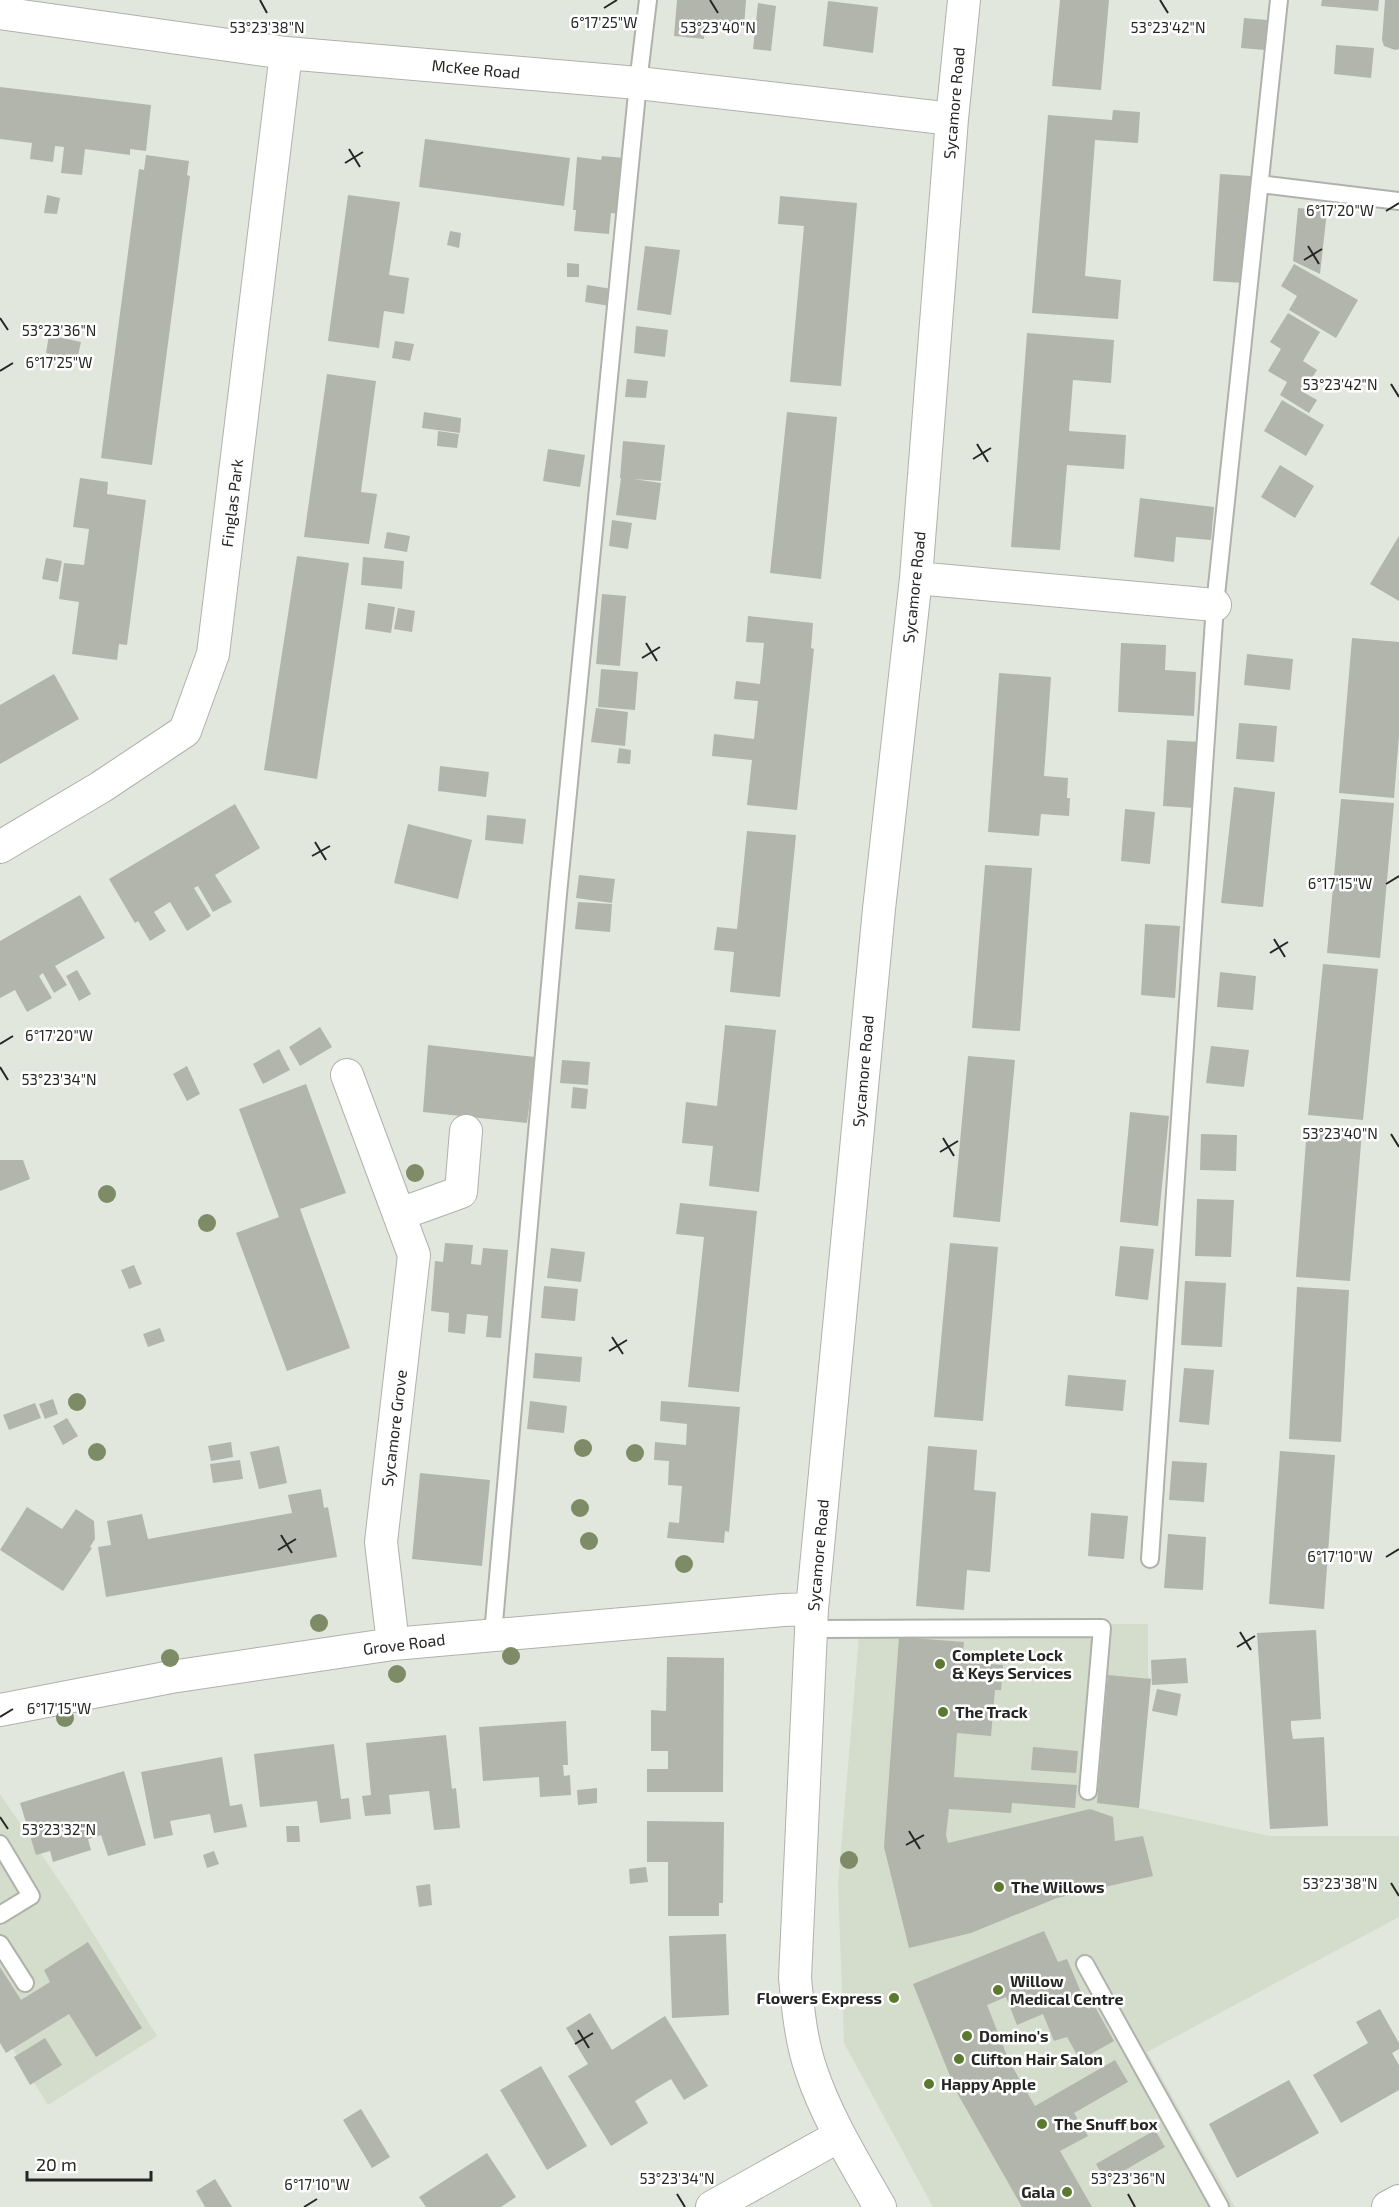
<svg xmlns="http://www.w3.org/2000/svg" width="1399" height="2207" viewBox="0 0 1399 2207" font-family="'Exo 2',sans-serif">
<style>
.built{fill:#d4dccc}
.building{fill:#b1b5ac}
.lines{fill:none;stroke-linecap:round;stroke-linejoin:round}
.lane-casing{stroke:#aeb2aa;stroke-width:20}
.street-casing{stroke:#aeb2aa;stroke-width:34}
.lane{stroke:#fff;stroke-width:16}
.street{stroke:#fff;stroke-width:32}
.tree{fill:#7d8c66}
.ticks{fill:none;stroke:#262724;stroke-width:2}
.poi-dot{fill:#5b7a30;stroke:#fff;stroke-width:2}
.labels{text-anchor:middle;stroke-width:5;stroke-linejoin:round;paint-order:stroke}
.street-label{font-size:16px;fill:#262724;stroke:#fff}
.poi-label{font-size:16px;font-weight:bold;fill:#262724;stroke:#fff;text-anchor:start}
.ticks-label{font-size:15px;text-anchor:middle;fill:#262724;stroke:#fff;stroke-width:5;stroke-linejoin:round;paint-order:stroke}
</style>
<rect width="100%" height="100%" fill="#e2e7de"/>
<path class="built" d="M 860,1624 L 1148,1624 L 1148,1676 L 1151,1679 L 1139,1808 L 1270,1836 L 1399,1836 L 1399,1917 L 1147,2052 L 1235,2207 L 933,2207 L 844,2043 L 838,1884 Z
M 0,1794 L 69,1895 L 157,2036 L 48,2105 L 0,2029 Z"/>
<path class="building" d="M 677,0 L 746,0 L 744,27 L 705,24 L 704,39 L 674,36 Z
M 1060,0 L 1109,0 L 1101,90 L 1052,86 Z
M 1322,0 L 1379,0 L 1378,11 L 1321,6 Z
M 1385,0 L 1399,0 L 1399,49 L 1395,50 L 1384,46 L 1382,40 Z
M 828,1 L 878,7 L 873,53 L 823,46 Z
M 758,3 L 776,6 L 771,51 L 753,49 Z
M 1244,18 L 1267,20 L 1265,50 L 1241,48 Z
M 1336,45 L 1374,48 L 1371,78 L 1334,74 Z
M 0,87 L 151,105 L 146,151 L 130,149 L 130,155 L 85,149 L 82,175 L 61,173 L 64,147 L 55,146 L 53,162 L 30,159 L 32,143 L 0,139 Z
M 1113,110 L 1140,112 L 1138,143 L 1095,140 L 1085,276 L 1121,280 L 1118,319 L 1032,313 L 1048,115 L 1112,120 Z
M 425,139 L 570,158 L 564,206 L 419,187 Z
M 146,155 L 189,161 L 187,175 L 190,176 L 152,465 L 101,458 L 139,169 L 144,170 Z
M 602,156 L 625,158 L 620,214 L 611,213 L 609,234 L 574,231 L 576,210 L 573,210 L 577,157 L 601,160 Z
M 1220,174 L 1251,176 L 1244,283 L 1213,281 Z
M 47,195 L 60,198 L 57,214 L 44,213 Z
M 348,195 L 400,202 L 389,275 L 409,278 L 404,314 L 384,311 L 379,348 L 328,341 Z
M 780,196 L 857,203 L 841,386 L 790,382 L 804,226 L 778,224 Z
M 1298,208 L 1327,211 L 1320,274 L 1293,261 Z
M 450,231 L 461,233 L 459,248 L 447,245 Z
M 645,246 L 680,250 L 671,315 L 637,310 Z
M 567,263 L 579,264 L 579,277 L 567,277 Z
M 1294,264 L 1358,300 L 1336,338 L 1289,310 L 1297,296 L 1281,286 Z
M 587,285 L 612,289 L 610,306 L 585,302 Z
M 1288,313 L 1320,332 L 1303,361 L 1317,370 L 1303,392 L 1317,400 L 1309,413 L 1280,395 L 1287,382 L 1268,371 L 1281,349 L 1270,342 Z
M 636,326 L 668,330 L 665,357 L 634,353 Z
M 1027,333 L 1114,340 L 1111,383 L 1073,380 L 1069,431 L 1126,435 L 1124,469 L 1067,465 L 1060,550 L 1011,547 Z
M 49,335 L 81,342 L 77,360 L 46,353 Z
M 395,341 L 414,344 L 410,361 L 392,358 Z
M 327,374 L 376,381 L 361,492 L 377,494 L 369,544 L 304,537 Z
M 627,379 L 648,381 L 646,398 L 625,397 Z
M 1282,400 L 1324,425 L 1306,456 L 1264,431 Z
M 424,412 L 461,418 L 460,433 L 422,428 Z
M 787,412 L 837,417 L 821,579 L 770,573 Z
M 438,431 L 459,434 L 457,448 L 437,446 Z
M 623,441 L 665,445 L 661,481 L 633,479 L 661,483 L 656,520 L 616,515 L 621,478 L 620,478 Z
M 548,449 L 585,455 L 580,487 L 543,481 Z
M 1280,465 L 1314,486 L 1295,518 L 1261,497 Z
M 80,478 L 108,482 L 107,494 L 146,500 L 127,645 L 119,644 L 117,660 L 72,654 L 79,602 L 59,599 L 64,563 L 84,565 L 89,529 L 73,527 Z
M 1140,498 L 1214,507 L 1211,540 L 1176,537 L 1174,562 L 1134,557 Z
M 612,520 L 632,523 L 628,549 L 609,546 Z
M 387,532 L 410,536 L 407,552 L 384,548 Z
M 1399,536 L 1399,601 L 1370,584 Z
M 297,556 L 349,563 L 317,779 L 264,770 Z
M 363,557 L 404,561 L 402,589 L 361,585 Z
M 46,558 L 62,561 L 58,582 L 42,579 Z
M 602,594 L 626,596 L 620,666 L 596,664 Z
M 368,603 L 395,607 L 391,633 L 365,629 Z
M 398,608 L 415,611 L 412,632 L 394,629 Z
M 748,616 L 813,623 L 811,648 L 814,649 L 797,810 L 747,805 L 752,760 L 712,756 L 714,734 L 754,739 L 758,701 L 734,699 L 736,681 L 760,684 L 764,643 L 746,642 Z
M 1352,638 L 1399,642 L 1399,736 L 1394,798 L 1339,793 Z
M 1121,643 L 1166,645 L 1165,670 L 1196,672 L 1194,716 L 1118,712 Z
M 1247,654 L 1293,659 L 1290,690 L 1244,685 Z
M 601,669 L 638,672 L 635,710 L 598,707 Z
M 999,673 L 1051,677 L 1044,776 L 1068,778 L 1067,798 L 1070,798 L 1069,816 L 1041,814 L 1039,836 L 988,832 Z
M 54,674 L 79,719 L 0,764 L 0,705 Z
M 596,708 L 628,712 L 625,746 L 591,742 Z
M 1239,723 L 1277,726 L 1274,762 L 1236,759 Z
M 1167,740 L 1199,742 L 1195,808 L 1163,806 Z
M 619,748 L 631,750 L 630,764 L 617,763 Z
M 440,766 L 489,772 L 486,797 L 438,791 Z
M 1234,787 L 1275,792 L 1263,907 L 1221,903 Z
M 1341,799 L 1394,803 L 1380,958 L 1327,953 Z
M 235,804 L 260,848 L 215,875 L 232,902 L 213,912 L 198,886 L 194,888 L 211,916 L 187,931 L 170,902 L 154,912 L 166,931 L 150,941 L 138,921 L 135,923 L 109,879 Z
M 1125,809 L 1155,812 L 1150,864 L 1121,861 Z
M 487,815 L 526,819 L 523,844 L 485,840 Z
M 408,824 L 472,840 L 458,899 L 394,883 Z
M 747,831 L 796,835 L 780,997 L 730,992 L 734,952 L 714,950 L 717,927 L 737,929 Z
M 985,865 L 1032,868 L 1020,1031 L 972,1028 Z
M 579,875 L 615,879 L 612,903 L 576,898 Z
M 80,895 L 105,938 L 55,966 L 67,985 L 54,993 L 43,973 L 39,976 L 52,998 L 27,1012 L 15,990 L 0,998 L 0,941 Z
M 578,902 L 612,904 L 610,932 L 575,929 Z
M 1145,924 L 1180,926 L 1175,998 L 1141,995 Z
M 1323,964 L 1378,969 L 1363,1120 L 1308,1115 Z
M 77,970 L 91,994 L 79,1001 L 66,976 Z
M 1220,972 L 1256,976 L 1253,1010 L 1217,1007 Z
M 725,1025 L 776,1030 L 759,1192 L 709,1186 L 713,1146 L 682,1143 L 686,1102 L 717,1106 Z
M 320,1027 L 332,1047 L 300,1066 L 289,1047 Z
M 428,1045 L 535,1057 L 527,1123 L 423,1112 Z
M 1211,1046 L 1249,1050 L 1244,1087 L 1206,1083 Z
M 279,1049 L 290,1070 L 263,1084 L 253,1064 Z
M 968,1056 L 1015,1060 L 1000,1222 L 953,1217 Z
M 562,1060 L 590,1062 L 588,1085 L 560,1083 Z
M 187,1066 L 200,1094 L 187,1101 L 173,1074 Z
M 306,1084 L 346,1193 L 300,1209 L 350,1348 L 287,1371 L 236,1233 L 279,1217 L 239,1109 Z
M 573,1087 L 588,1089 L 586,1109 L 571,1108 Z
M 1130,1112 L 1169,1116 L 1158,1226 L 1120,1222 Z
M 1307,1127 L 1362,1131 L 1350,1281 L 1296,1277 Z
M 1201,1134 L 1237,1135 L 1236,1171 L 1200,1170 Z
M 0,1160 L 23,1160 L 30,1179 L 0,1191 Z
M 1197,1199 L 1234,1200 L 1231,1257 L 1195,1256 Z
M 680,1203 L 757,1211 L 739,1392 L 688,1387 L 704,1237 L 676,1234 Z
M 445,1243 L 473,1245 L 471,1264 L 481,1265 L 483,1248 L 508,1250 L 501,1338 L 486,1337 L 488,1316 L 467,1314 L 465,1334 L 448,1332 L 449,1313 L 431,1311 L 435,1261 L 443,1262 Z
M 950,1243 L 998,1247 L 983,1421 L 934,1417 Z
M 1120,1246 L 1154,1249 L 1148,1300 L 1115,1296 Z
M 551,1248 L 585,1252 L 581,1282 L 547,1278 Z
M 134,1265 L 142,1284 L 129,1289 L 121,1270 Z
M 1185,1281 L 1226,1283 L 1222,1347 L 1181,1345 Z
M 544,1286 L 578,1289 L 575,1321 L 541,1318 Z
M 1297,1287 L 1349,1290 L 1341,1442 L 1289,1439 Z
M 160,1328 L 165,1341 L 148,1347 L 143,1334 Z
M 535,1353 L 582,1357 L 580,1382 L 533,1378 Z
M 1184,1368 L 1214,1370 L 1209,1425 L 1179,1422 Z
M 1068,1375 L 1126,1380 L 1123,1411 L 1065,1406 Z
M 53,1399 L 58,1414 L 45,1419 L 39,1404 Z
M 530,1401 L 567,1406 L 564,1433 L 527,1429 Z
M 661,1401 L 740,1407 L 729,1532 L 725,1531 L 724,1543 L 667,1538 L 669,1522 L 679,1523 L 682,1486 L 668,1485 L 669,1461 L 654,1460 L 655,1442 L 686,1445 L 687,1424 L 660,1421 Z
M 35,1403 L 41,1418 L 9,1430 L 3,1415 Z
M 67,1418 L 78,1436 L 63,1445 L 53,1426 Z
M 231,1442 L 233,1457 L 211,1461 L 208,1446 Z
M 279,1446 L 287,1483 L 259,1489 L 250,1452 Z
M 928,1446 L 977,1450 L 974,1490 L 996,1492 L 990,1572 L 967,1570 L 964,1610 L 916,1606 Z
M 1280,1451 L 1335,1455 L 1324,1609 L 1269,1604 Z
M 240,1460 L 243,1479 L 213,1483 L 210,1464 Z
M 1172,1461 L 1207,1463 L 1204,1502 L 1169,1500 Z
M 420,1473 L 490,1480 L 482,1566 L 412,1559 Z
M 321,1489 L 324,1508 L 328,1507 L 337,1557 L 106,1597 L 98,1547 L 111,1545 L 107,1521 L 142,1514 L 148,1539 L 292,1513 L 288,1495 Z
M 27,1507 L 62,1529 L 76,1509 L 94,1521 L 95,1539 L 90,1547 L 92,1548 L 63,1591 L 0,1550 Z
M 1091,1513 L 1128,1516 L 1124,1559 L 1088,1556 Z
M 1168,1534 L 1206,1537 L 1203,1590 L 1164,1588 Z
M 1316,1630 L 1321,1719 L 1291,1721 L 1291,1728 L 1293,1739 L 1324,1737 L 1328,1826 L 1270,1829 L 1257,1633 Z
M 899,1637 L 964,1642 L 962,1662 L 1003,1665 L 1001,1690 L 995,1690 L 991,1736 L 957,1733 L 954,1777 L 1077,1785 L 1075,1808 L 1012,1803 L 1011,1813 L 949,1809 L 946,1835 L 948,1843 L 1090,1809 L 1113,1817 L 1115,1841 L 1143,1836 L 1153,1876 L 1057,1898 L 971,1933 L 909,1948 L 884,1847 Z
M 667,1657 L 724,1658 L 723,1792 L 647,1792 L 647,1769 L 668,1769 L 668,1751 L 651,1751 L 651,1710 L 666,1711 Z
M 1186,1658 L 1188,1683 L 1152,1685 L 1151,1660 Z
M 1108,1675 L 1151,1679 L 1139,1808 L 1097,1803 Z
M 1157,1689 L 1181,1694 L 1177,1716 L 1152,1711 Z
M 566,1721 L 568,1765 L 563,1765 L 564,1776 L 570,1775 L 571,1795 L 540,1797 L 539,1777 L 483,1781 L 479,1727 Z
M 446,1735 L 452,1789 L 456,1788 L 460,1828 L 434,1830 L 429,1791 L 389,1795 L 391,1814 L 365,1816 L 362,1796 L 371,1795 L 366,1743 Z
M 334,1744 L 341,1799 L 349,1798 L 351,1819 L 320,1823 L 317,1801 L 260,1807 L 254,1754 Z
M 1033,1747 L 1078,1751 L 1076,1773 L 1031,1770 Z
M 222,1757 L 230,1806 L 242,1804 L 247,1827 L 214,1833 L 210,1814 L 170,1821 L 173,1835 L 154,1839 L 141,1772 Z
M 124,1771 L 146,1845 L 108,1856 L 101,1835 L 88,1839 L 91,1850 L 53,1862 L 50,1851 L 36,1855 L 20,1803 Z
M 597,1788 L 597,1803 L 578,1805 L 577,1790 Z
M 647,1821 L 724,1822 L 723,1903 L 719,1903 L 719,1916 L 668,1916 L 668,1862 L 647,1862 Z
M 286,1826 L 299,1826 L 300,1842 L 287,1842 Z
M 214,1851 L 219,1864 L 207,1868 L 203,1855 Z
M 646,1867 L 648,1882 L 630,1884 L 629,1869 Z
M 430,1884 L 432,1905 L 419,1907 L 416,1886 Z
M 1044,1931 L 1058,1962 L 1067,1959 L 1088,2009 L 1094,2005 L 1114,2041 L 1080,2060 L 1067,2037 L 1054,2041 L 1043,2014 L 1017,2025 L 1006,1997 L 987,2005 L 1009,2061 L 1035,2106 L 1115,2060 L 1128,2082 L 1074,2113 L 1088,2136 L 1060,2151 L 1092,2207 L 1022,2207 L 956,2091 L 913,1984 Z
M 726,1934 L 729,2015 L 672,2018 L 669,1936 Z
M 88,1942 L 142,2028 L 96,2057 L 69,2014 L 6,2053 L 0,2043 L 0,1967 L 21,2000 L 50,1982 L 44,1970 Z
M 1380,2009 L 1399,2043 L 1399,2049 L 1392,2053 L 1399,2065 L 1399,2090 L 1341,2123 L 1313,2075 L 1368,2043 L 1356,2022 Z
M 590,2013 L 612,2050 L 665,2016 L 708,2086 L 684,2100 L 671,2079 L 654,2089 L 635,2101 L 648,2123 L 611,2146 L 568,2076 L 588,2064 L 566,2028 Z
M 45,2038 L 62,2065 L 30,2085 L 14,2057 Z
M 541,2066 L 587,2146 L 547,2170 L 500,2090 Z
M 1289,2080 L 1319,2133 L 1237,2178 L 1209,2124 Z
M 361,2109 L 390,2157 L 372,2168 L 343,2120 Z
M 1155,2130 L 1165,2147 L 1106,2181 L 1096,2164 Z
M 487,2153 L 516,2197 L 501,2207 L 426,2207 L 419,2197 Z
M 215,2179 L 232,2207 L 205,2207 L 196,2191 Z"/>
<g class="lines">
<defs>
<path id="lane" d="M 1260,184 L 1399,201
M 1150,1559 L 1215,605 L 1279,0
M 811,1629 L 1102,1628 L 1088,1791
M 493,1634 L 558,894 L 638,83 L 648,0
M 0,1844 L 31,1896 L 0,1915
M 0,1944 L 25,1983
M 1085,1964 L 1220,2207"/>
<path id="street" d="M 0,13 L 286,53 L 638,83 L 952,119
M 916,578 L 1215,605
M 0,847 L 101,787 L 185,731 L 213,654 L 286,53
M 347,1075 L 414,1255 L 381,1542 L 393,1644
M 400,1214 L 461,1192 L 466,1131
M 0,1710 L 171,1677 L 393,1644 L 783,1610 L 812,1609
M 712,2207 L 839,2136
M 880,2207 C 855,2163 827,2118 811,2070 C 801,2041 798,2009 795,1978 L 812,1609 L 879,909 L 916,578 L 952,119 L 964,0
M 1388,2207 L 1399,2201"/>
</defs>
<use href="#lane" class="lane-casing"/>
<use href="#street" class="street-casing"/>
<use href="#lane" class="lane"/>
<use href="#street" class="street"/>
</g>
<g class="tree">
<circle cx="415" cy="1173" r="9"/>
<circle cx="107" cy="1194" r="9"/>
<circle cx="207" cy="1223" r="9"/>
<circle cx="77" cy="1402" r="9"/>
<circle cx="583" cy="1448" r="9"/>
<circle cx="97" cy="1452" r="9"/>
<circle cx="635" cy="1453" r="9"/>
<circle cx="580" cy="1508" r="9"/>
<circle cx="589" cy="1541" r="9"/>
<circle cx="684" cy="1564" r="9"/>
<circle cx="319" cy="1623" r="9"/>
<circle cx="511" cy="1656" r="9"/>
<circle cx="170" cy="1658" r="9"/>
<circle cx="397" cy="1674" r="9"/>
<circle cx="65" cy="1718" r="9"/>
<circle cx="849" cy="1860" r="9"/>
</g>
<path class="ticks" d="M 260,0 L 267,13M 710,0 L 718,13M 1160,0 L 1168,13M 604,8 L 617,0M 349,149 L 360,167M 345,163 L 363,152M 1386,211 L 1399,203M 1308,246 L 1319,264M 1304,260 L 1322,249M 0,318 L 8,330M 0,371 L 13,363M 1391,384 L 1399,397M 977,444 L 988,462M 973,459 L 991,448M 646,643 L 657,661M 642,658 L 660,647M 315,842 L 326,860M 312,856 L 330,846M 1386,884 L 1399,876M 1274,939 L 1285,957M 1270,953 L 1288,942M 0,1044 L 13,1036M 0,1067 L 8,1080M 1391,1134 L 1399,1147M 943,1138 L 954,1156M 940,1152 L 958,1141M 612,1337 L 623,1354M 609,1351 L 627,1340M 281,1535 L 292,1553M 278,1550 L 296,1539M 1386,1557 L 1399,1549M 1240,1632 L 1251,1650M 1237,1647 L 1255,1636M 0,1717 L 13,1709M 0,1817 L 8,1829M 909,1831 L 920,1849M 906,1845 L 924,1835M 1391,1883 L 1399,1896M 578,2030 L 589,2048M 575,2044 L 593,2033M 677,2194 L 685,2207M 1128,2194 L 1135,2207M 304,2207 L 317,2199"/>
<g class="poi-dot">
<circle cx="940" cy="1664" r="6"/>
<circle cx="943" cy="1712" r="6"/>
<circle cx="999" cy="1887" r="6"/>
<circle cx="998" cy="1990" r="6"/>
<circle cx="894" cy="1998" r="6"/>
<circle cx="967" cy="2036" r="6"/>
<circle cx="959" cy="2059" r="6"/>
<circle cx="929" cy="2084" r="6"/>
<circle cx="1042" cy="2124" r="6"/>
<circle cx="1067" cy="2192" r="6"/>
</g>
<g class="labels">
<g class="street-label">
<text transform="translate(476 69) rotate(5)" y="6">McKee Road</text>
<text transform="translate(954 103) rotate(-85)" y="6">Sycamore Road</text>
<text transform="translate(232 503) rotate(-83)" y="6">Finglas Park</text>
<text transform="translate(914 587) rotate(-84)" y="6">Sycamore Road</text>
<text transform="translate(863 1071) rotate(-85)" y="6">Sycamore Road</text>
<text transform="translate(394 1428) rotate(-83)" y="6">Sycamore Grove</text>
<text transform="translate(818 1555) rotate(-85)" y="6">Sycamore Road</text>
<text transform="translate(404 1644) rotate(-7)" y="6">Grove Road</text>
</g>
<g class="poi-label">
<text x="952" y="1661">Complete Lock<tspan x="952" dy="18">&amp; Keys Services</tspan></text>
<text x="955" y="1718">The Track</text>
<text x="1011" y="1893">The Willows</text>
<text x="1010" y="1987">Willow<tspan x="1010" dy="18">Medical Centre</tspan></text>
<text x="882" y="2004" text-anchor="end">Flowers Express</text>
<text x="979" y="2042">Domino's</text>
<text x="971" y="2065">Clifton Hair Salon</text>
<text x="941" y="2090">Happy Apple</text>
<text x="1054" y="2130">The Snuff box</text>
<text x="1055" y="2198" text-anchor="end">Gala</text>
</g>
</g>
<g class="ticks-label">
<text x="604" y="28">6°17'25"W</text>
<text x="267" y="33">53°23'38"N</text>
<text x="718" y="33">53°23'40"N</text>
<text x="1168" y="33">53°23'42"N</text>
<text x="1340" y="216">6°17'20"W</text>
<text x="59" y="336">53°23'36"N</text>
<text x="59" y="368">6°17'25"W</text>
<text x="1340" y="390">53°23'42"N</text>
<text x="1340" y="889">6°17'15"W</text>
<text x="59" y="1041">6°17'20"W</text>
<text x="59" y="1085">53°23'34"N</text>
<text x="1340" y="1139">53°23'40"N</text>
<text x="1340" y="1562">6°17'10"W</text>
<text x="59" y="1714">6°17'15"W</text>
<text x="59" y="1835">53°23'32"N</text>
<text x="1340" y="1889">53°23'38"N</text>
<text x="677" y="2184">53°23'34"N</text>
<text x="1128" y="2184">53°23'36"N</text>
<text x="317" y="2190">6°17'10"W</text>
</g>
<path d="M27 2171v9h124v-9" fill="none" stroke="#262724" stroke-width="3"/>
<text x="36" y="2171" font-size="18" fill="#262724" stroke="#ffffff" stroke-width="4.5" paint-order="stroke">20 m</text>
</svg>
